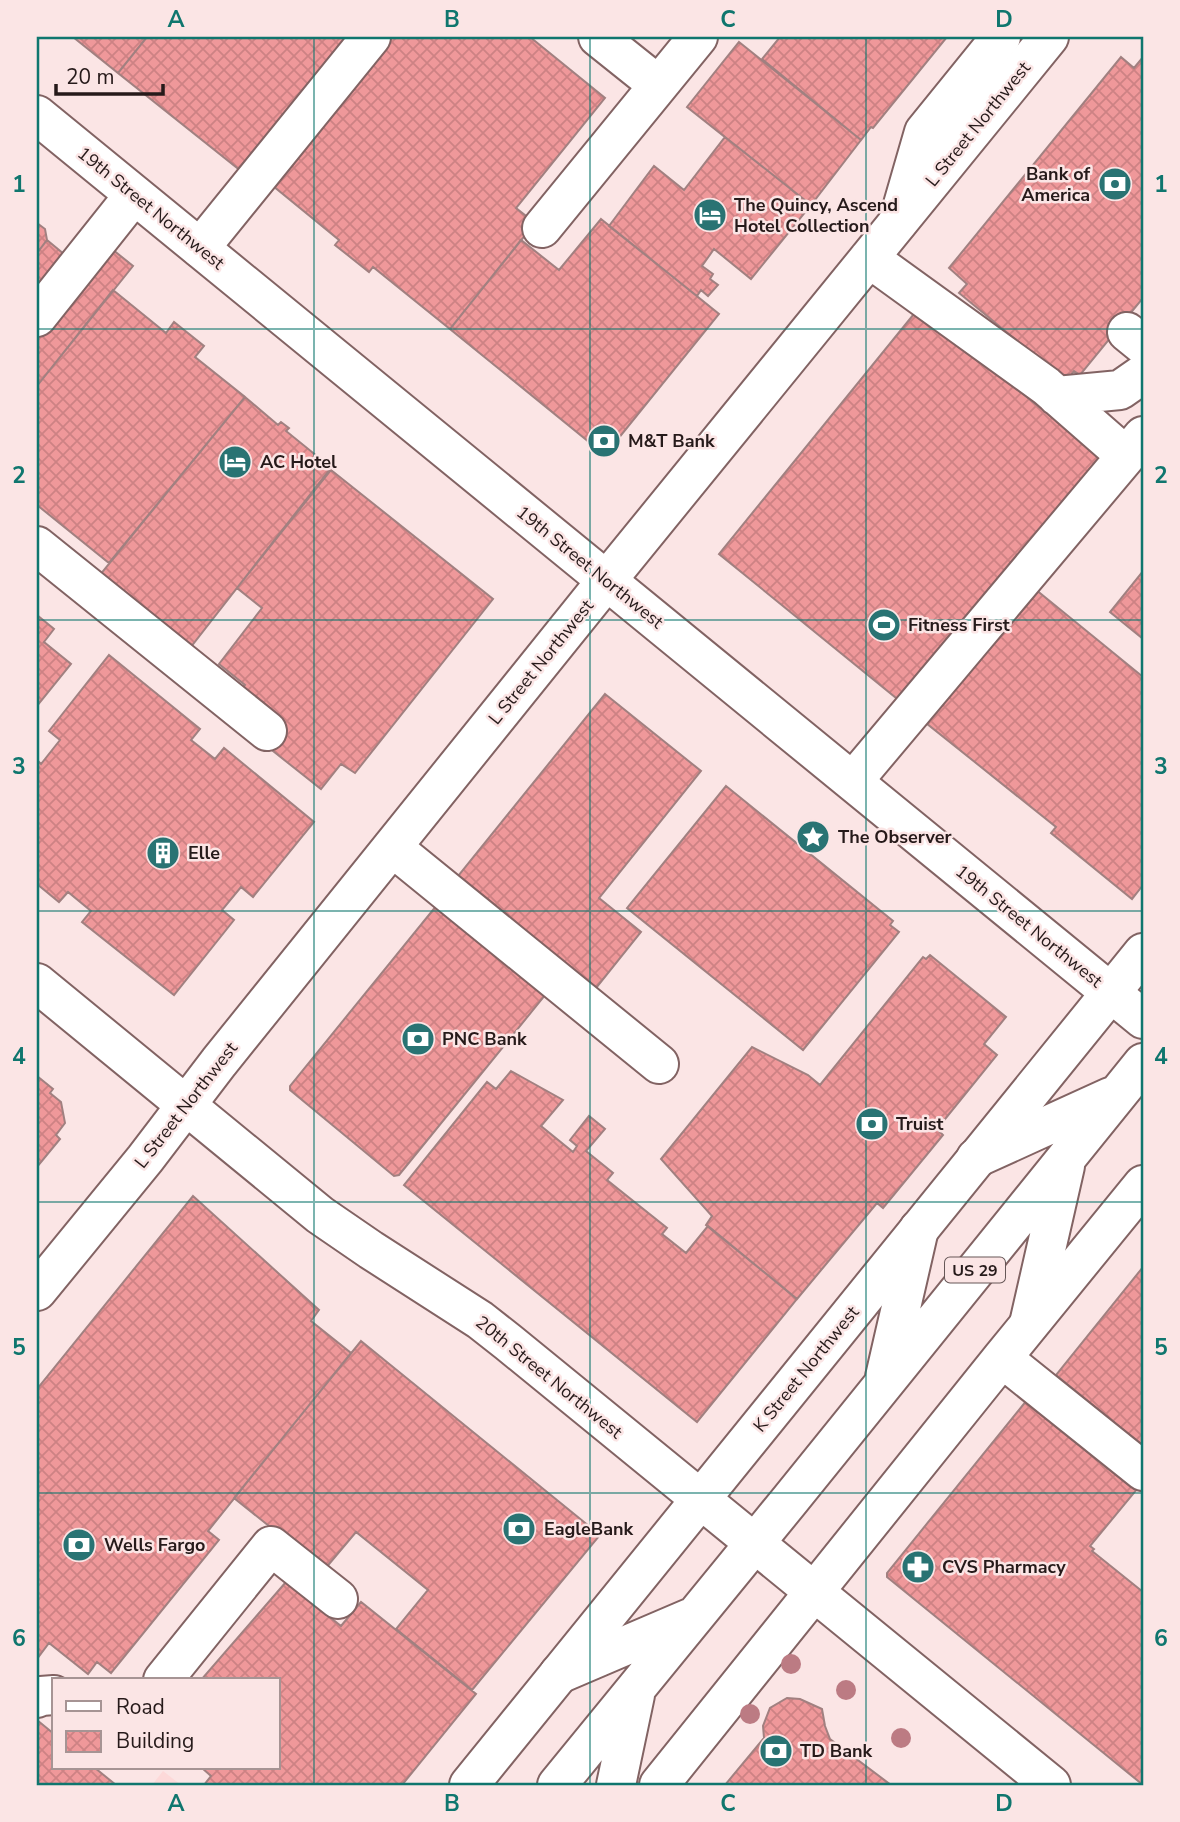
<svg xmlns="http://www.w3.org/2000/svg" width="1180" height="1822" viewBox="0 0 1180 1822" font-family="'Nunito Sans',sans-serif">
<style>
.built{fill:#fdd9d9}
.building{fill:url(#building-cross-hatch);stroke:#a18080;stroke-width:2}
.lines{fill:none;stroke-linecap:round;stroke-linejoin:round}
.minor-casing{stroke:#826363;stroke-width:42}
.major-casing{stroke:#826363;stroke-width:42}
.highway-casing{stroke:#826363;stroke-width:42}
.minor{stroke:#fff;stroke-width:38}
.major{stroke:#fff;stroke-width:38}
.highway{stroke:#fff;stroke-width:38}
.tree{fill:#bc7b83}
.grid{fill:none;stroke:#0f766e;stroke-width:2;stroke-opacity:0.55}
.labels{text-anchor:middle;stroke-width:5;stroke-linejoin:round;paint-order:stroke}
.shield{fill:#fbe5e5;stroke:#665757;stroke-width:2}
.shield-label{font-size:16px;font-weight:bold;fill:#261a1a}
.street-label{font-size:18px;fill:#261a1a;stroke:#fbe5e5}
.poi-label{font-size:18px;font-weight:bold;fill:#261a1a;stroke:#fbe5e5;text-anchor:start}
.neatline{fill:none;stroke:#0f766e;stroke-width:2.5}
.grid-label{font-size:23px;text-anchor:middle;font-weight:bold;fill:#0f766e}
</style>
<defs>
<pattern id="building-cross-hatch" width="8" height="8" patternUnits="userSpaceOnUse" patternTransform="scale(1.75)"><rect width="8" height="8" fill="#ef989a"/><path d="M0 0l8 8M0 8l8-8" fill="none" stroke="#cd8284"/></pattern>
</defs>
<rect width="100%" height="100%" fill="#fbe5e5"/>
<path class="built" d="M 163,1771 L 181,1785 L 152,1785 Z"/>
<path class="building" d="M 73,37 L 147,37 L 118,73 Z
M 147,37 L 349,37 L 241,171 L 118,73 Z
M 383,37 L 530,37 L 605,98 L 516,208 L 535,223 L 450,329 L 373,267 L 369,272 L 335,245 L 339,240 L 267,181 Z
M 780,37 L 947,37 L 873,128 L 871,127 L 861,140 L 762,59 Z
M 739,42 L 861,140 L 811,205 L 687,107 Z
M 1121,57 L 1134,68 L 1143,57 L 1143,298 L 1080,375 L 1074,371 L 1066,381 L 959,293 L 967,284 L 949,268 Z
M 725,137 L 811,205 L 751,279 L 714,249 L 702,266 L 713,274 L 710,279 L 718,285 L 708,296 L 701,290 L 697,296 L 609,226 L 654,166 L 684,190 Z
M 601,219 L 719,314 L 605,455 L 450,329 L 521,240 L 559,270 Z
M 37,223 L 45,229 L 47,240 L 37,253 Z
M 47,240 L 65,255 L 37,291 L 37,253 Z
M 107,245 L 133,266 L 37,386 L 37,329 Z
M 113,290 L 166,333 L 174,322 L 204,346 L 195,357 L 245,397 L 109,563 L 37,505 L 37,386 Z
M 918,309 L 1105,460 L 906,706 L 719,554 Z
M 245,397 L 278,425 L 281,422 L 289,428 L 286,431 L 323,461 L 326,458 L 334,464 L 190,648 L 99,576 Z
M 331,470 L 493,599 L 355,773 L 341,764 L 321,789 L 259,740 L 240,691 L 245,685 L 219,664 L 262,608 L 237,588 Z
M 1143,571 L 1143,639 L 1110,612 Z
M 1035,589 L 1143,677 L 1143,885 L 1132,899 L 1051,833 L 1056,827 L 921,719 Z
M 37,615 L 54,629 L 44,642 L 71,664 L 37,706 Z
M 109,655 L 200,729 L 191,740 L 215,759 L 224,748 L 314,822 L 253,897 L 241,887 L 222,910 L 234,920 L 174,995 L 82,922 L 91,911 L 68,892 L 59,902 L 37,884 L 37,760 L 41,764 L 60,740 L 49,731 Z
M 605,694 L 701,771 L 599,898 L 641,932 L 592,993 L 454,881 Z
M 726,786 L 893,921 L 890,925 L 899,932 L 803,1050 L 627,908 Z
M 437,905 L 546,994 L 399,1175 L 394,1176 L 290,1090 L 290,1086 Z
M 930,955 L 1006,1017 L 984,1044 L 997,1055 L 937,1129 L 943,1135 L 883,1208 L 877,1203 L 797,1299 L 706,1225 L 712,1216 L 661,1159 L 752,1047 L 808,1075 L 820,1085 L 923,957 L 926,959 Z
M 511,1071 L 563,1100 L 541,1126 L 573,1152 L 577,1146 L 570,1140 L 589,1116 L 605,1129 L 586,1151 L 613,1173 L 607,1180 L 667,1228 L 662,1234 L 686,1253 L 708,1226 L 797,1299 L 697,1422 L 404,1185 L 487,1082 L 496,1089 Z
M 37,1076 L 53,1089 L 50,1093 L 61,1102 L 65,1123 L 56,1135 L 60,1139 L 37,1167 Z
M 193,1196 L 319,1310 L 311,1321 L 351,1353 L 208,1531 L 219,1540 L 111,1673 L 97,1662 L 88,1674 L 49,1643 L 37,1659 L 37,1389 Z
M 1143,1267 L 1143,1446 L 1056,1375 Z
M 361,1341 L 600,1535 L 472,1690 L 396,1629 L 428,1590 L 356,1532 L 324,1570 L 234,1498 Z
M 1027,1400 L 1138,1488 L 1090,1546 L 1094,1549 L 1092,1551 L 1143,1592 L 1143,1785 L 887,1577 L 887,1573 Z
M 286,1582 L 341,1626 L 361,1602 L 476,1694 L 402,1785 L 204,1785 L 211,1776 L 202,1768 L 278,1768 L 278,1680 L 201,1680 Z
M 787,1698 L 800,1699 L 822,1709 L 825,1726 L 830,1739 L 891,1785 L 725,1785 L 764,1738 L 763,1726 L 770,1708 Z
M 37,1720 L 54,1734 L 54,1768 L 95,1768 L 116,1785 L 37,1785 Z"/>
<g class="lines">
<defs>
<path id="minor" d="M 598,37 L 658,85
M 542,228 L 698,37
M 200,248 L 371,37
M 869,258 L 1046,386 L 1126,456
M 37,317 L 134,195
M 1127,332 L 1143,345
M 1057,396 L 1120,390 L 1143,374
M 37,546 L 267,731
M 853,781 L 1143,436
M 392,847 L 659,1064
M 37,983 L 320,1215 L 371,1250 L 480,1320 L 508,1342 L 1051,1785
M 37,1291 L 145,1159 L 219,1062 L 607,580 L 1049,37
M 1002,1358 L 1143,1471
M 559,1674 L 1143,953
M 163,1680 L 271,1546 L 338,1599
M 37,1698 L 41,1696 L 54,1695
M 659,1785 L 1002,1358 L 1143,1185"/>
<path id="major" d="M 37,115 L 1143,1019
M 898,222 L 924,132 L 1001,37
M 469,1785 L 559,1674"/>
<path id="highway" d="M 976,1158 L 1110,1097
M 1029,1324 L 1065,1166
M 885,1377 L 919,1229
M 559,1674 L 690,1618
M 557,1785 L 790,1500 L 1143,1063
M 616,1785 L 635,1695"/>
</defs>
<use href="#minor" class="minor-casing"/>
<use href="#major" class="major-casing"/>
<use href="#highway" class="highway-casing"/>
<use href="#minor" class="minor"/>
<use href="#major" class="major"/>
<use href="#highway" class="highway"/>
</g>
<g class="tree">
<circle cx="791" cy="1664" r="10"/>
<circle cx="846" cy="1690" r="10"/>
<circle cx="750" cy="1714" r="10"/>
<circle cx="901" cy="1738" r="10"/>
</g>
<path class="grid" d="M 314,37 L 314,1785M 590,37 L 590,1785M 866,37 L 866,1785M 37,329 L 1143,329M 37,620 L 1143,620M 37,911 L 1143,911M 37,1202 L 1143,1202M 37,1493 L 1143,1493"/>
<defs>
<symbol id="bank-disc" viewBox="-11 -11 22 22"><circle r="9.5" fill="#297373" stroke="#fbe5e5"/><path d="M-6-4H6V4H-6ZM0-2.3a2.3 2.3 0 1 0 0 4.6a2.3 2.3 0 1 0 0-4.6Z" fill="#fff"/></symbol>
<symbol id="hotel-disc" viewBox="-11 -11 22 22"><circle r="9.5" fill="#297373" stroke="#fbe5e5"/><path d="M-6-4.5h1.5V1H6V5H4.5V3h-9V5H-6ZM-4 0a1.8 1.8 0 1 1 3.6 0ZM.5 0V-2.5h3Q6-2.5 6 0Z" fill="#fff"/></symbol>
<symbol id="stadium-disc" viewBox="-11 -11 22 22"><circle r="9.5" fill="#297373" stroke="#fbe5e5"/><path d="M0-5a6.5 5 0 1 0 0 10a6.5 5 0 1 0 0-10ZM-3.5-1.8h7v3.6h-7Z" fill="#fff"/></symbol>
<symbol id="sight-disc" viewBox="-11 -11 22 22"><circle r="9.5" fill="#297373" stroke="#fbe5e5"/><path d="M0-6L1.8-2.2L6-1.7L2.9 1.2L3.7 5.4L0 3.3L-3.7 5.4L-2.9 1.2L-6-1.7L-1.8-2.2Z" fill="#fff"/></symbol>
<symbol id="building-disc" viewBox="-11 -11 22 22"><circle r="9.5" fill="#297373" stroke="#fbe5e5"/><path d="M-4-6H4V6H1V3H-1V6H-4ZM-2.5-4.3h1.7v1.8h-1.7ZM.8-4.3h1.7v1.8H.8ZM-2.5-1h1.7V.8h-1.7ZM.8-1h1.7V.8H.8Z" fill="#fff"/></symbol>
<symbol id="pharmacy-disc" viewBox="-11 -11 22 22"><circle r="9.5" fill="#297373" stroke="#fbe5e5"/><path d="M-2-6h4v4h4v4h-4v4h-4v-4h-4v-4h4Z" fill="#fff"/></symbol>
</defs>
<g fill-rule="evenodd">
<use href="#bank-disc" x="1096" y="165" width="38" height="38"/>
<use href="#hotel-disc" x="691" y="196" width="38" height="38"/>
<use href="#bank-disc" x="585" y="422" width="38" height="38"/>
<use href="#hotel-disc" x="216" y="443" width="38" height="38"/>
<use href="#stadium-disc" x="865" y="606" width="38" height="38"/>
<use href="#sight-disc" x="794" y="818" width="38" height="38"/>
<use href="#building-disc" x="144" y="834" width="38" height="38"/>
<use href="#bank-disc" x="399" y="1020" width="38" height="38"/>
<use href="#bank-disc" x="853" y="1105" width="38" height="38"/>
<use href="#bank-disc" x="500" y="1510" width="38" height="38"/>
<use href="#bank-disc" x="60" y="1526" width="38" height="38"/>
<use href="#pharmacy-disc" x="899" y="1548" width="38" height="38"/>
<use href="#bank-disc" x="757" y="1732" width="38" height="38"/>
</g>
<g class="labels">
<rect class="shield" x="945" y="1257.5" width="60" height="25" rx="5"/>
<g class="shield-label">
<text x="975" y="1276">US 29</text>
</g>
<g class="street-label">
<text transform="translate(978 124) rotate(-51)" y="6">L Street Northwest</text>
<text transform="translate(151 208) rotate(39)" y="6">19th Street Northwest</text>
<text transform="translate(590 567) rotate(39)" y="6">19th Street Northwest</text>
<text transform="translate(541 662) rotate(-51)" y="6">L Street Northwest</text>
<text transform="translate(1029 926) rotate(39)" y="6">19th Street Northwest</text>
<text transform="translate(186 1105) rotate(-52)" y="6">L Street Northwest</text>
<text transform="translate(806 1369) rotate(-51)" y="6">K Street Northwest</text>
<text transform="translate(549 1377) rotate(39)" y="6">20th Street Northwest</text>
</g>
<g class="poi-label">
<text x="1090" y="180" text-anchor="end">Bank of<tspan x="1090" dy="21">America</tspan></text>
<text x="734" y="211">The Quincy, Ascend<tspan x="734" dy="21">Hotel Collection</tspan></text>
<text x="628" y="447">M&amp;T Bank</text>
<text x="260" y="468">AC Hotel</text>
<text x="908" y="631">Fitness First</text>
<text x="838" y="843">The Observer</text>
<text x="188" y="859">Elle</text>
<text x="442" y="1045">PNC Bank</text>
<text x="896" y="1130">Truist</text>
<text x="544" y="1535">EagleBank</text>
<text x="104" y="1551">Wells Fargo</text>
<text x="942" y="1573">CVS Pharmacy</text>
<text x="800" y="1757">TD Bank</text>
</g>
</g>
<rect width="1180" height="1822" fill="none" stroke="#fbe5e5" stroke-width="77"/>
<rect x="52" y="1678" width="228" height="91" fill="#fbe5e5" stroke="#a69494" stroke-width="2"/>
<rect x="66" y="1701" width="35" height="10" fill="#ffffff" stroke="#a69494" stroke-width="2"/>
<text x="116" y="1714" font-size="21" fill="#261a1a">Road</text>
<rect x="66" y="1731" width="35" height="21" fill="url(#building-cross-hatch)" stroke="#a69494" stroke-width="2"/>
<text x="116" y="1748" font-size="21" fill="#261a1a">Building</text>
<path d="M56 84v10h107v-10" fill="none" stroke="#261a1a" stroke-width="3.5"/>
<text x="66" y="84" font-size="21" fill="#261a1a" stroke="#fbe5e5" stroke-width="5" paint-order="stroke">20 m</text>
<rect x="38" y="38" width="1104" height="1746" class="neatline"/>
<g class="grid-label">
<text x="176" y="27">A</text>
<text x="452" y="27">B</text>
<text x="728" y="27">C</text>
<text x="1004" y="27">D</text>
<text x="19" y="192">1</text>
<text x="1161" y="192">1</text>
<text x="19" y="483">2</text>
<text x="1161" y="483">2</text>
<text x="19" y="774">3</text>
<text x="1161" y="774">3</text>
<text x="19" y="1064">4</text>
<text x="1161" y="1064">4</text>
<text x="19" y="1355">5</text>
<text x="1161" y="1355">5</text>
<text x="19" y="1646">6</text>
<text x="1161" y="1646">6</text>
<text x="176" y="1811">A</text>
<text x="452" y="1811">B</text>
<text x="728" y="1811">C</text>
<text x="1004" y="1811">D</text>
</g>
</svg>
